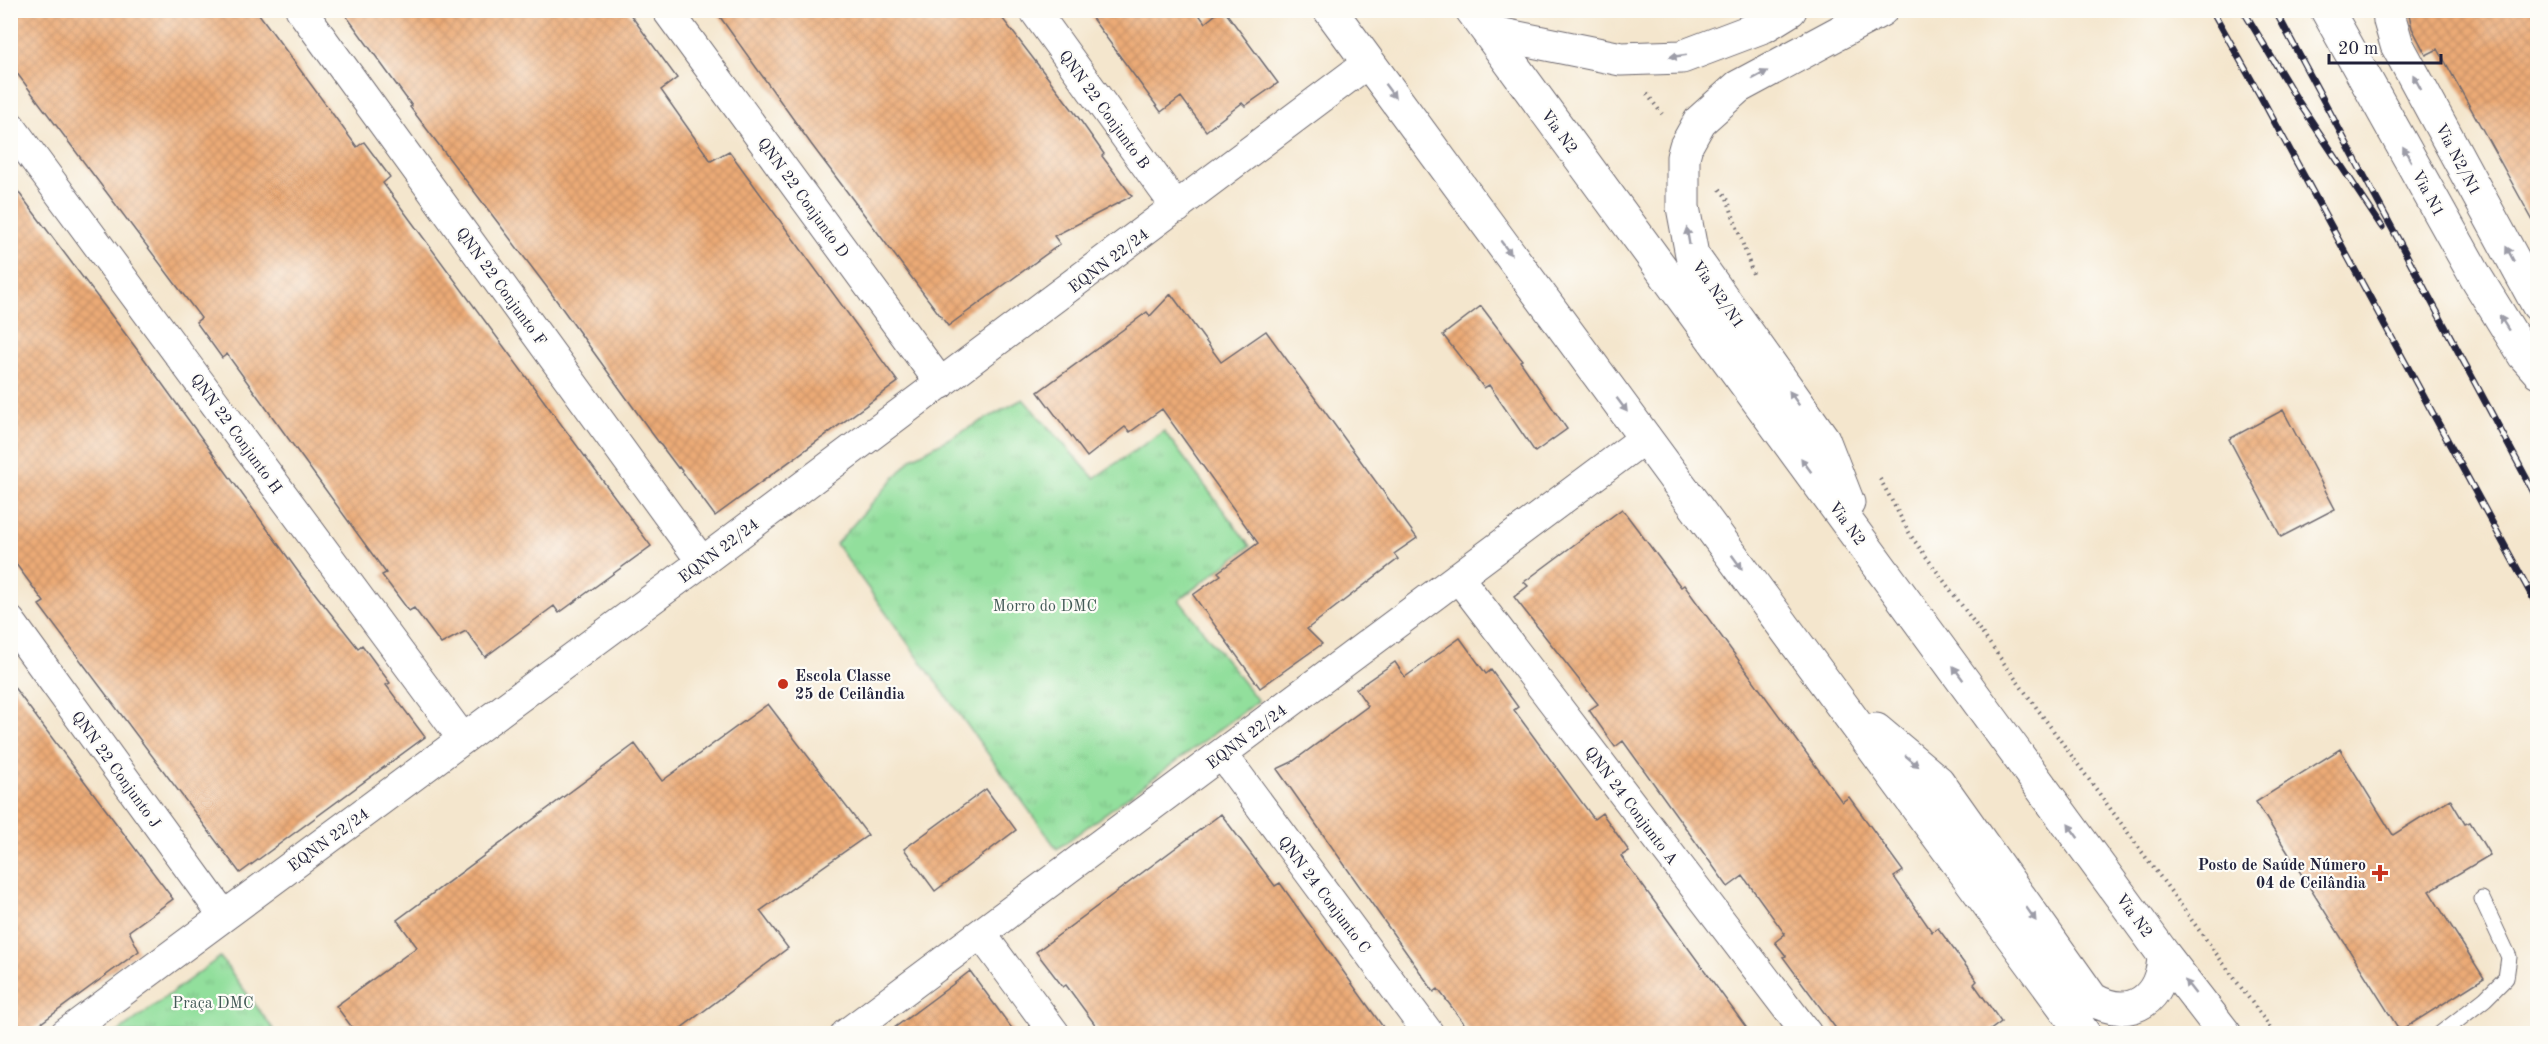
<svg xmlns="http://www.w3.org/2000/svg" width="2548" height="1044" viewBox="0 0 2548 1044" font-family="'Old Standard TT',serif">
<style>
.park{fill:url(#park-tufts);stroke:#5a806c;stroke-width:1.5}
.building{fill:url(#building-cross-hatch)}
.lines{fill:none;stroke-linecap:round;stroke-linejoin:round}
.lane-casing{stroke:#6c676e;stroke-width:17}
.street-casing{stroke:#6c676e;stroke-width:32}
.secondary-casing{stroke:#6c676e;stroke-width:35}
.path{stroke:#6c676e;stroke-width:4;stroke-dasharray:1.5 4.5;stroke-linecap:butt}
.lane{stroke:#fff;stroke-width:15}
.street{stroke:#fff;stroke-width:30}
.secondary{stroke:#fff;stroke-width:33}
.rail-casing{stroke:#22223b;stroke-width:7}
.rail{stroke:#fdfcf7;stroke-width:4.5;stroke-dasharray:14;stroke-linecap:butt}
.oneway{fill:#9c9ca7}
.poi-dot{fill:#c8321e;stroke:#fdfcf7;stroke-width:2}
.labels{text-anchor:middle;stroke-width:4.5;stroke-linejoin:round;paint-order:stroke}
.street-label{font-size:16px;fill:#22223b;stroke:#fdfcf7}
.park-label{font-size:16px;fill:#445b58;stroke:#fdfcf7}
.poi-label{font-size:16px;font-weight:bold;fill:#22223b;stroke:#fdfcf7;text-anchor:start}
</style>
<defs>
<pattern id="park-tufts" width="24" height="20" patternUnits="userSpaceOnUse" patternTransform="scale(1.5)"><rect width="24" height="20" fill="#92df9c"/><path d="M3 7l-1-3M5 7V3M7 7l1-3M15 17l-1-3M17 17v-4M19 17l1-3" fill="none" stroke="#7ebf87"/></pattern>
<pattern id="building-cross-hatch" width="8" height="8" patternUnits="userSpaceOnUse" patternTransform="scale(1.5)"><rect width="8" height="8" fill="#ebaa76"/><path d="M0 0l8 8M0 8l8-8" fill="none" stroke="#c99267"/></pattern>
</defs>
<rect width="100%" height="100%" fill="#fdfcf7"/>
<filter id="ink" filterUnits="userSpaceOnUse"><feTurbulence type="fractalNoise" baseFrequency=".0167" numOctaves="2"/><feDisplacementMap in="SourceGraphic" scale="12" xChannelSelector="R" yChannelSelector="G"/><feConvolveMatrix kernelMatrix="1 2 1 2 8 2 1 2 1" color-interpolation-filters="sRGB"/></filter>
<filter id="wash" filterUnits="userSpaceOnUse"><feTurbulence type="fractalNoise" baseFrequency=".008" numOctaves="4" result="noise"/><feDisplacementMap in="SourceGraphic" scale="24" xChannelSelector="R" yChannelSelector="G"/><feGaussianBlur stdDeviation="1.35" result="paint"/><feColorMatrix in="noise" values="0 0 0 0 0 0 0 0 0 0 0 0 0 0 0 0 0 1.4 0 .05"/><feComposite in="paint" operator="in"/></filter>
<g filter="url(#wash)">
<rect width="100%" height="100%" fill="#f4e6cd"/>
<path class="park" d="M 1023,399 L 1094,478 L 1164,431 L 1250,546 L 1179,600 L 1258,701 L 1057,849 L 836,544 L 912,458 Z
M 220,957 L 276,1033 L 117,1033 Z"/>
<g id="blocks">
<path class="building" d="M 10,10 L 256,10 L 357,147 L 364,142 L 390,177 L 383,183 L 651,546 L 559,613 L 554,606 L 485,657 L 466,631 L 441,644 L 414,608 L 409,611 L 382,575 L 386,573 L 253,390 L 227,354 L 222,358 L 196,322 L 201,318 L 10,64 Z
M 342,10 L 627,10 L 677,78 L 661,90 L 711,161 L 729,151 L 898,382 L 715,516 L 679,467 L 678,468 L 651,432 L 546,286 L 410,107 L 412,106 Z
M 715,10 L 996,10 L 1078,117 L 1104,154 L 1102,156 L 1132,196 L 1054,236 L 1060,244 L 948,326 L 811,144 Z
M 1086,10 L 1196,10 L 1205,23 L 1221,10 L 1224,10 L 1278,83 L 1245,106 L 1242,103 L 1206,131 L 1181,97 L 1161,112 Z
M 2408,10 L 2538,10 L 2538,230 L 2438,49 L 2426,55 L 2412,28 Z
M 10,181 L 145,360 L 302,577 L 358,648 L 362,645 L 390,683 L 386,685 L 425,737 L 240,873 L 39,605 L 44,602 L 10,556 Z
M 1171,294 L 1221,362 L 1266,331 L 1417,538 L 1394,554 L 1398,559 L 1307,629 L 1322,644 L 1260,688 L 1193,595 L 1221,575 L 1218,572 L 1258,543 L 1162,409 L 1130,432 L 1125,427 L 1087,457 L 1038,392 L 1147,312 L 1150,316 Z
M 1481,306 L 1522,360 L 1520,361 L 1567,429 L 1535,452 L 1489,385 L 1484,388 L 1443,335 Z
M 2283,410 L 2335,509 L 2281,537 L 2229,439 Z
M 1622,509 L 1681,587 L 1684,585 L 1842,802 L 1849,797 L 1903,871 L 1894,877 L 1932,932 L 1938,928 L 1977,981 L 1974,984 L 2001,1022 L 1985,1034 L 1840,1034 L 1783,957 L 1786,956 L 1775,942 L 1785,934 L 1743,876 L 1728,887 L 1623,741 L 1615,747 L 1589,710 L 1598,704 L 1514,597 L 1528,586 L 1524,582 Z
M 1460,638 L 1486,674 L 1491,670 L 1518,707 L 1514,710 L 1594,819 L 1602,813 L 1629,851 L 1621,856 L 1751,1034 L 1472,1034 L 1438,989 L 1434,992 L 1277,769 L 1292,762 L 1368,706 L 1356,689 L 1395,662 L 1405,677 Z
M 10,682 L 173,899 L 129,931 L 139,951 L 26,1034 L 10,1034 Z
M 768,704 L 868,835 L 760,911 L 788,948 L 673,1034 L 357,1034 L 336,1006 L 417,947 L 397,920 L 635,744 L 662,781 Z
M 2340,749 L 2393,835 L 2450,799 L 2465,824 L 2470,822 L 2490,855 L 2429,891 L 2484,978 L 2400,1031 L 2256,802 Z
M 986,789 L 1016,830 L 935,891 L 904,849 Z
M 1221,814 L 1275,886 L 1280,883 L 1388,1034 L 1102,1034 L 1066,985 L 1063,987 L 1036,952 Z
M 970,971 L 1016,1034 L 886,1034 L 952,985 Z"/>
</g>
</g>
<g filter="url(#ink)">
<use href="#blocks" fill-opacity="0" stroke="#6c676e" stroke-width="1.5"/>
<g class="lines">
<defs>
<path id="lane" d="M 2440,1034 L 2485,999 L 2506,978 L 2509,957 L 2482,899"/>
<path id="street" d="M 301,10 L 702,562
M 667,10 L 941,384
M 1034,10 L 1177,208
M 10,126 L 463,739
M 1458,577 L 1807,1034
M 10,621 L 224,916
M 1222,754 L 1429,1034
M 981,934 L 1055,1034
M 65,1034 L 702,562 L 1369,62
M 846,1034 L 1646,437"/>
<path id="secondary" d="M 1330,10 L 2084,1034
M 1472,10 L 2164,955 L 2225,1034
M 2327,10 L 2477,279 L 2524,355 L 2538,371
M 2389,10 L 2390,21 L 2397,45 L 2538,305
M 1488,32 L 1621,59 L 1682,57 L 1764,26 L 1790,10
M 1848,503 L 1823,439 L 1692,255 L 1683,207 L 1683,157 L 1686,146 L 1700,121 L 1738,87 L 1881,10
M 1876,730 L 1938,782 L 2092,999 C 2132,1022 2163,998 2164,955"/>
</defs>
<use href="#lane" class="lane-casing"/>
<use href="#street" class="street-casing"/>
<use href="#secondary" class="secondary-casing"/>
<path class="path" d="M 1647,94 L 1662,114
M 1720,189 L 1727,198 L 1754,277
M 1880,479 L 1911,536 L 2275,1034"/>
<use href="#lane" class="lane"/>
<use href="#street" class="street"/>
<use href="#secondary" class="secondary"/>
<defs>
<path id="rail" d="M 2212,10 L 2261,97 L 2538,607
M 2243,10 L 2298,101 L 2382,227
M 2275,10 L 2538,500"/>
</defs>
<use href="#rail" class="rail-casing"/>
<use href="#rail" class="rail"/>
</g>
<defs><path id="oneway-solid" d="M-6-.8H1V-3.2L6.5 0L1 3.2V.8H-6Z" transform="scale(1.5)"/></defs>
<g class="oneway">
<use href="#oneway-solid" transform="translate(1678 56) rotate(172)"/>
<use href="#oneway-solid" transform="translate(1760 75) rotate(-28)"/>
<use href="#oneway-solid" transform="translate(2417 82) rotate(-118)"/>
<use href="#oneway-solid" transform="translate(1390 91) rotate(53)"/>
<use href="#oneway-solid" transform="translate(2407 154) rotate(-119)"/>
<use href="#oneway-solid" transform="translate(1688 236) rotate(-100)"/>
<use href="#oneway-solid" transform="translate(1506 248) rotate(53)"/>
<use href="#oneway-solid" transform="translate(2510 254) rotate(-118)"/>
<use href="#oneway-solid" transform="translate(2504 323) rotate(-122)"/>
<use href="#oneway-solid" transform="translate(1794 398) rotate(-125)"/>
<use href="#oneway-solid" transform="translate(1622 405) rotate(53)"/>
<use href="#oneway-solid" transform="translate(1806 465) rotate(-126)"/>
<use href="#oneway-solid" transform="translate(1737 562) rotate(54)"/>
<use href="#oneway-solid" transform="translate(1958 673) rotate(-126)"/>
<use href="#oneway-solid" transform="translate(1912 761) rotate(40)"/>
<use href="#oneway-solid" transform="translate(2073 831) rotate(-126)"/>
<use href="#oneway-solid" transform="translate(2031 914) rotate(55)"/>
<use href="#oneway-solid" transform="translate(2190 987) rotate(-128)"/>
</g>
</g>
<g class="poi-dot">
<circle cx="783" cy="684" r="6"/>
<path d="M2377 864h6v6h6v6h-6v6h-6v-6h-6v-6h6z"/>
</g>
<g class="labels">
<g class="street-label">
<text transform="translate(1105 109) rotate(54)" y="6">QNN 22 Conjunto B</text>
<text transform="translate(1560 131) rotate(54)" y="6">Via N2</text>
<text transform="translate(2459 159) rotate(62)" y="6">Via N2/N1</text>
<text transform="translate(2429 193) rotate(61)" y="6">Via N1</text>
<text transform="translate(804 197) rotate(54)" y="6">QNN 22 Conjunto D</text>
<text transform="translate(1108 260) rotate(-37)" y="6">EQNN 22/24</text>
<text transform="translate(502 286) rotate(54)" y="6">QNN 22 Conjunto F</text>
<text transform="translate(1719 294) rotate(55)" y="6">Via N2/N1</text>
<text transform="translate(237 433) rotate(54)" y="6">QNN 22 Conjunto H</text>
<text transform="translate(1848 523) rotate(54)" y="6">Via N2</text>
<text transform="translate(718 550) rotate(-37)" y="6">EQNN 22/24</text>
<text transform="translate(1246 736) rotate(-37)" y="6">EQNN 22/24</text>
<text transform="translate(117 769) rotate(54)" y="6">QNN 22 Conjunto J</text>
<text transform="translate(1632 805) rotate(53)" y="6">QNN 24 Conjunto A</text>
<text transform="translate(328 839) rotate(-36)" y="6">EQNN 22/24</text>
<text transform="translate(1325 894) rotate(53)" y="6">QNN 24 Conjunto C</text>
<text transform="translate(2135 915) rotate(54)" y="6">Via N2</text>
</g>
<g class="park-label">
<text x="1045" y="611">Morro do DMC</text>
<text x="213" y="1008">Praça DMC</text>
</g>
<g class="poi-label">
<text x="795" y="681">Escola Classe<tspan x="795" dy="18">25 de Ceilândia</tspan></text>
<text x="2366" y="870" text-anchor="end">Posto de Saúde Número<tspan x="2366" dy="18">04 de Ceilândia</tspan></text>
</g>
</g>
<rect width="2548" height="1044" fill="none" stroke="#fdfcf7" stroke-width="36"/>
<path d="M2329 54v9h112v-9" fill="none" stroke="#22223b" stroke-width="3"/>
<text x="2338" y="54" font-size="18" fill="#22223b" stroke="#fdfcf7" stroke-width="4.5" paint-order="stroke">20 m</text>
</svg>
